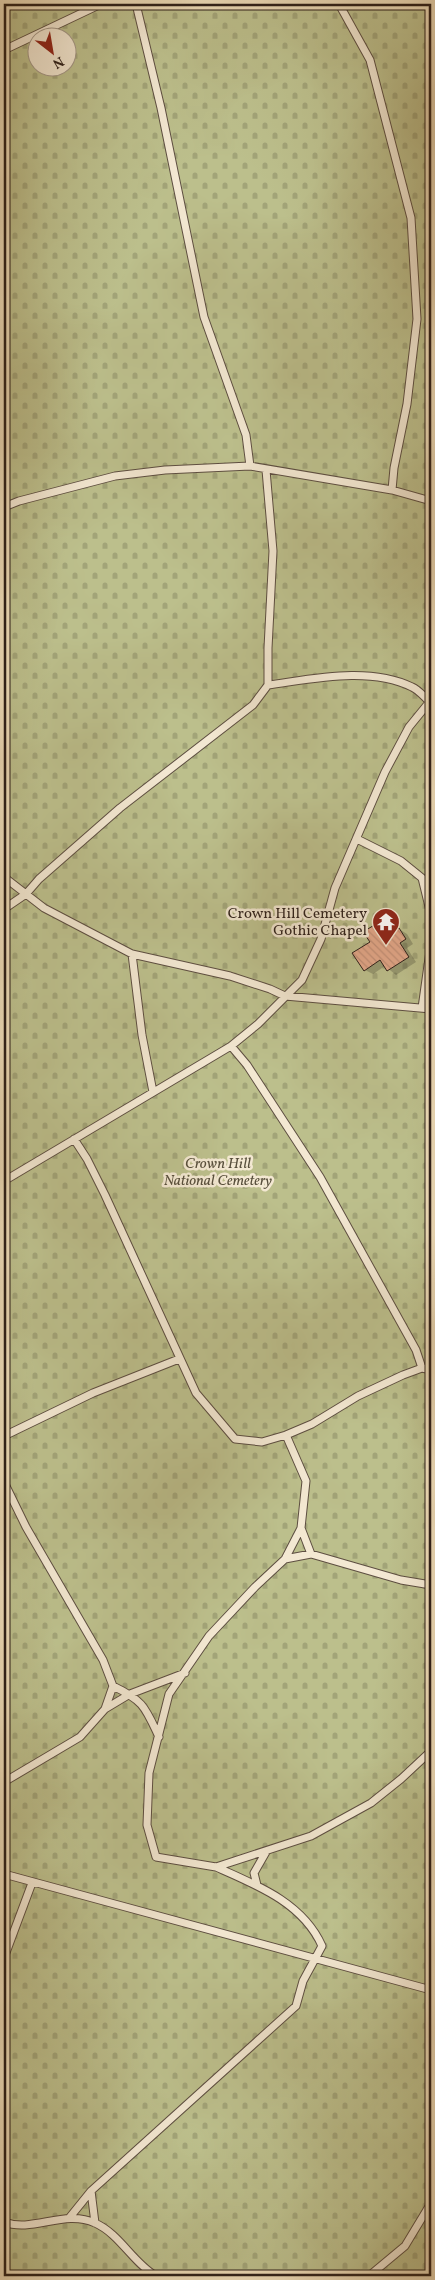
<svg xmlns="http://www.w3.org/2000/svg" width="435" height="2280" viewBox="0 0 435 2280" font-family="Vollkorn,serif">
<style>
.cemetery{fill:url(#cemetery-stones);stroke:#746f52;fill-rule:evenodd}
.shadow{fill:#0003}
.building{fill:url(#building-back-hatch);stroke:#2d1f19}
.lines{fill:none;stroke-linecap:round;stroke-linejoin:round}
.service-casing{stroke:#5d4e41;stroke-width:9}
.service{stroke:#f3e8d2;stroke-width:7}
.labels{text-anchor:middle;stroke-width:5;stroke-linejoin:round;paint-order:stroke}
.poi-label{font-size:15px;fill:#2d1f19;stroke:#f3e8d2;text-anchor:end}
.park-label{font-size:15px;font-style:italic;fill:#584f3c;stroke:#f3e8d2}
</style>
<defs>
<pattern id="cemetery-stones" width="16" height="16" patternUnits="userSpaceOnUse" patternTransform="scale(1.25)"><rect width="16" height="16" fill="#bcbf8c"/><path d="M2 7V4a2 2 0 0 1 4 0v3zM10 15v-3a2 2 0 0 1 4 0v3z" fill="#a2a478"/></pattern>
<pattern id="building-back-hatch" width="6" height="6" patternUnits="userSpaceOnUse" patternTransform="scale(1.25)"><rect width="6" height="6" fill="#e2a688"/><path d="M-1 5l2 2M0 0l6 6M5-1l2 2" fill="none" stroke="#c28e75"/></pattern>
</defs>
<rect width="100%" height="100%" fill="#eddcb9"/>
<filter id="stains"><feTurbulence type="fractalNoise" baseFrequency=".004" numOctaves="4"/><feColorMatrix values="0 0 0 0 .2 0 0 0 0 .09 0 0 0 0 .02 0 0 0 .5 -.17"/></filter>
<radialGradient id="worn" r=".72"><stop offset=".6" stop-color="#630" stop-opacity="0"/><stop offset="1" stop-color="#630" stop-opacity=".3"/></radialGradient>
<path class="cemetery" d="M 4,4 L 431,4 L 431,2276 L 4,2276 ZM 38,38 L 68,38 L 68,68 L 38,68 Z"/>
<path class="shadow" d="M 384,920 L 393,925 L 396,931 L 399,929 L 407,934 L 413,944 L 407,948 L 416,962 L 396,975 L 385,966 L 373,974 L 365,970 L 371,943 Z"/>
<path class="building" d="M 384,919 L 393,932 L 399,928 L 406,939 L 400,943 L 409,957 L 387,971 L 380,960 L 364,971 L 352,953 L 370,942 L 363,932 Z"/>
<g class="lines">
<defs>
<path id="service" d="M 136,4 L 161,108 L 204,317 L 246,435 L 250,466
M 339,4 L 370,60 L 411,218 L 417,319 L 407,404 L 394,468 L 392,490
M 4,50 L 101,4
M 266,470 L 273,551 L 268,648 L 268,685
M 4,507 L 19,501 L 115,476 L 165,470 L 250,466 L 392,490 L 431,501
M 357,839 L 401,861 L 422,878 L 431,915
M 4,877 L 44,908 L 132,954 L 230,976 L 270,989 L 285,996 L 431,1009
M 4,909 L 26,894 L 39,879 L 120,808 L 253,705 L 268,685 C 313,679 369,666 412,687 C 419,690 424,697 430,702
M 132,954 L 142,1035 L 153,1092
M 422,1008 L 431,944
M 231,1046 L 247,1065 L 320,1177 L 416,1350 L 422,1368
M 74,1139 L 87,1159 L 105,1195 L 196,1393 L 235,1439 L 262,1442 L 286,1435 L 312,1424 L 358,1396 L 403,1375 L 422,1368 L 431,1370
M 4,1181 L 231,1046 L 258,1024 L 302,980 L 321,939 L 335,888 L 385,772 L 409,727 L 431,700
M 4,1436 L 93,1393 L 179,1359
M 4,1482 L 26,1527 L 103,1660 L 113,1686 L 105,1709 L 80,1737 L 4,1782
M 301,1528 L 311,1554
M 285,1559 L 301,1528 L 306,1481 L 286,1435
M 431,1585 L 401,1580 L 311,1554 L 285,1559 L 255,1587 L 209,1636 L 169,1694 L 149,1773 L 147,1825 L 156,1857 L 216,1867 L 311,1836 L 371,1803 L 401,1779 L 431,1751
M 113,1686 C 144,1701 145,1707 159,1737
M 105,1709 L 130,1694 L 185,1673
M 4,1874 L 431,1990
M 257,1885 L 254,1873 L 266,1852
M 4,1958 L 32,1883
M 91,2191 L 296,2006 L 303,1981 L 322,1946 C 303,1903 257,1885 216,1867
M 70,2217 L 91,2191 L 95,2223
M 4,2222 C 33,2233 64,2209 95,2223 C 120,2234 133,2263 156,2276
M 369,2276 L 405,2246 L 431,2203"/>
</defs>
<use href="#service" class="service-casing"/>
<use href="#service" class="service"/>
</g>
<defs>
<symbol id="temple-pin" viewBox="-11 -11 22 30"><path d="M0 17L-7.5 6A9.5 9.5 0 1 1 7.5 6Z" fill="#8f2418" stroke="#f3e8d2"/><path d="M0-6L5-2H3V0L6.5 2.5H4V6H1.5V3h-3V6H-4V2.5H-6.5L-3 0V-2H-5Z" fill="#fff"/></symbol>
</defs>
<g fill-rule="evenodd">
<use href="#temple-pin" x="370" y="906" width="32" height="43"/>
</g>
<g class="labels">
<g class="poi-label">
<text x="367" y="918">Crown Hill Cemetery<tspan x="367" dy="17">Gothic Chapel</tspan></text>
</g>
<g class="park-label">
<text x="218" y="1168">Crown Hill<tspan x="218" dy="17">National Cemetery</tspan></text>
</g>
</g>
<rect width="435" height="2280" fill="none" stroke="#eddcb9" stroke-width="20"/>
<rect x="5" y="5" width="425" height="2270" fill="none" stroke="#2d1f19" stroke-width="2.5"/>
<rect x="10" y="10" width="415" height="2260" fill="none" stroke="#2d1f19"/>
<g transform="translate(52 52) rotate(149)"><circle r="24" fill="#f3e8d2" stroke="#a49888"/>
<path d="M0-4L9 19L0 12L-9 19Z" fill="#8f2418"/>
<text y="-8" font-size="14" font-weight="bold" text-anchor="middle" fill="#2d1f19">N</text>
</g>
<rect width="100%" height="100%" filter="url(#stains)"/>
<rect width="100%" height="100%" fill="url(#worn)"/>
</svg>
